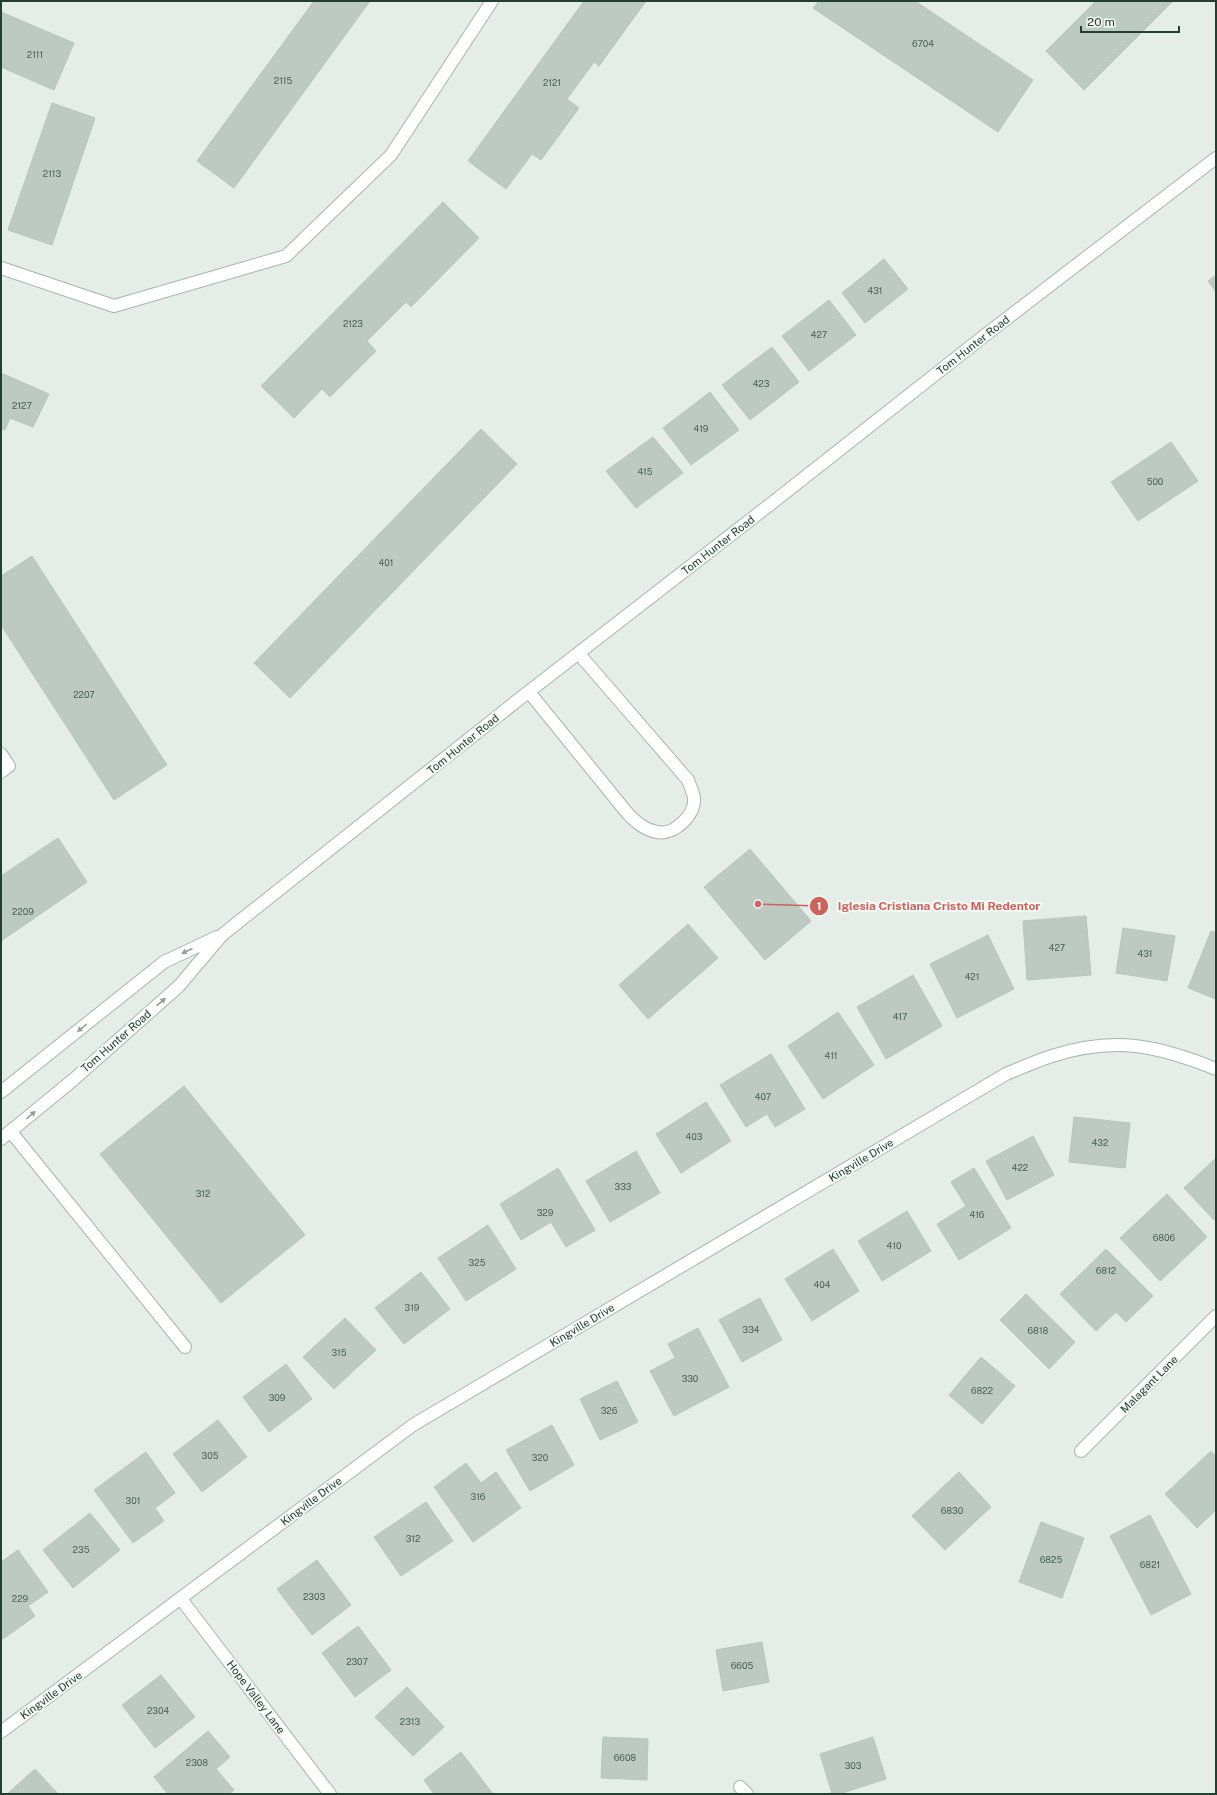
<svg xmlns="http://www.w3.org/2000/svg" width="1217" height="1795" viewBox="0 0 1217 1795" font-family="'Public Sans',sans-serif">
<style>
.building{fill:#bdcac2;stroke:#b7c6bc}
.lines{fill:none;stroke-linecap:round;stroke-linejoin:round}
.service-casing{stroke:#a7b5ad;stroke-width:14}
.minor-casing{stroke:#a7b5ad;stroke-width:14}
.tertiary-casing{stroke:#a7b5ad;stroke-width:14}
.service{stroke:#fff;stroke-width:12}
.minor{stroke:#fff;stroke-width:12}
.tertiary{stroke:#fff;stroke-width:12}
.oneway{fill:#929e98}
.labels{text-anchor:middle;stroke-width:4;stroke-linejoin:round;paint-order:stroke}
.number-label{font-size:9px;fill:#4a6155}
.street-label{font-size:11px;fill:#243e31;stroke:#f5f9f6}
.leader{fill:none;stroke:#cc635d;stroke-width:1.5}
.callout-dot{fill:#cc635d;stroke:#f5f9f6;stroke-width:1.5}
.mark-label{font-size:12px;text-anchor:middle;font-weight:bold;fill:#fff}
.callout-label{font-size:12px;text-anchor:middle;font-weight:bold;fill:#cc635d;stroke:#f5f9f6;stroke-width:4;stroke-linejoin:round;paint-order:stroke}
</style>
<rect width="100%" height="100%" fill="#e4ede7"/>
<path class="building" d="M 314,1 L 370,1 L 234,188 L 197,161 Z
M 584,1 L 646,1 L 599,66 L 594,62 L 567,99 L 579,108 L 541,160 L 532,154 L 506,189 L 468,161 Z
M 819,1 L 915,1 L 1033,80 L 998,132 L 813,8 Z
M 1096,1 L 1173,1 L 1084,90 L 1046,51 Z
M 1,12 L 74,43 L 54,90 L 1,67 Z
M 52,103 L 95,118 L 52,245 L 8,230 Z
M 443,202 L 479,238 L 411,307 L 406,302 L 367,341 L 376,351 L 330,397 L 322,389 L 294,418 L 261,386 Z
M 884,259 L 908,289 L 865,323 L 842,293 Z
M 1216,275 L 1216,292 L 1208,281 Z
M 829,300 L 856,335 L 809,371 L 782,336 Z
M 772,347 L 799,382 L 750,420 L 722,385 Z
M 1,373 L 49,394 L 33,427 L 10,418 L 5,430 L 1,429 Z
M 710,392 L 739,430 L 691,465 L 663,428 Z
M 481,429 L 517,464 L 290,698 L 254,663 Z
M 653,437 L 683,473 L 636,508 L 606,471 Z
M 1171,442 L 1198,481 L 1138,521 L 1111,482 Z
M 32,556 L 167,765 L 114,800 L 1,625 L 1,576 Z
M 58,838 L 87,882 L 1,941 L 1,876 Z
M 750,849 L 811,921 L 765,960 L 704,887 Z
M 1086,916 L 1091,975 L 1027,980 L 1023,921 Z
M 688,924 L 718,958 L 648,1019 L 619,985 Z
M 1123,928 L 1175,936 L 1167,981 L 1116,973 Z
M 1211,931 L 1216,933 L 1216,999 L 1188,988 Z
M 988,935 L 1014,989 L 957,1018 L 930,964 Z
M 913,975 L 942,1026 L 886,1059 L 857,1007 Z
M 838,1012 L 874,1065 L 823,1099 L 788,1046 Z
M 771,1054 L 805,1109 L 775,1127 L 767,1114 L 746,1127 L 720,1085 Z
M 184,1086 L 305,1235 L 221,1303 L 100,1154 Z
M 706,1102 L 731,1141 L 681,1173 L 656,1134 Z
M 1074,1117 L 1130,1123 L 1125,1168 L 1069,1162 Z
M 1033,1136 L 1054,1175 L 1007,1200 L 986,1161 Z
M 636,1151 L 660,1193 L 610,1222 L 586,1181 Z
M 1216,1158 L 1216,1218 L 1214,1220 L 1184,1188 Z
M 558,1168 L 595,1230 L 566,1247 L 551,1222 L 521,1240 L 500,1204 Z
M 974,1168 L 1011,1228 L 959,1260 L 937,1224 L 966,1206 L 951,1182 Z
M 1167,1194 L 1207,1237 L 1160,1281 L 1120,1238 Z
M 907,1211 L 931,1251 L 882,1281 L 858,1241 Z
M 488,1225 L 516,1269 L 466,1301 L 438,1258 Z
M 833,1249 L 859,1291 L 812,1321 L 785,1279 Z
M 1106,1249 L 1153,1296 L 1126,1322 L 1116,1312 L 1096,1331 L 1060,1294 Z
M 421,1272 L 450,1309 L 404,1344 L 375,1308 Z
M 1026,1294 L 1075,1342 L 1049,1369 L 1000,1320 Z
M 760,1298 L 782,1340 L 742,1362 L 719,1320 Z
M 345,1318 L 376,1350 L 334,1389 L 303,1357 Z
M 698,1328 L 729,1387 L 674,1416 L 650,1371 L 675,1358 L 668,1344 Z
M 981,1357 L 1015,1386 L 982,1424 L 949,1395 Z
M 286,1364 L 312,1399 L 269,1432 L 243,1397 Z
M 617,1381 L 638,1422 L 600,1440 L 580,1399 Z
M 218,1420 L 247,1457 L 202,1492 L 173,1454 Z
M 552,1425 L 574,1465 L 530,1491 L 506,1450 Z
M 1211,1451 L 1216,1456 L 1216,1510 L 1197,1528 L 1165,1494 Z
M 146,1452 L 175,1493 L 155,1508 L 164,1521 L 133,1543 L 94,1490 Z
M 466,1463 L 481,1483 L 496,1472 L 521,1508 L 473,1542 L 434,1487 Z
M 959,1472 L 991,1507 L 945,1550 L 912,1516 Z
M 426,1502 L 453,1541 L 401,1576 L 374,1537 Z
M 90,1513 L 120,1550 L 73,1588 L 43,1550 Z
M 1150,1515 L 1191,1594 L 1151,1615 L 1110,1536 Z
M 1041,1522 L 1084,1538 L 1062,1598 L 1019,1582 Z
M 18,1550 L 48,1592 L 28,1606 L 35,1616 L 3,1639 L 1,1636 L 1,1562 Z
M 317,1560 L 351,1605 L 312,1635 L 277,1589 Z
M 358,1626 L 391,1670 L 355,1697 L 322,1653 Z
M 762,1642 L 769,1682 L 723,1691 L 716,1650 Z
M 161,1675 L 195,1717 L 155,1748 L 122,1705 Z
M 407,1687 L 444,1727 L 413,1756 L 375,1717 Z
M 208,1731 L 230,1757 L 216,1769 L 234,1790 L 229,1794 L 168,1794 L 154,1777 Z
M 603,1737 L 648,1739 L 647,1780 L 601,1778 Z
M 873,1737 L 886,1779 L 839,1794 L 832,1794 L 820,1754 Z
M 461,1752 L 493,1794 L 434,1794 L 424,1780 Z
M 35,1769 L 58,1794 L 7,1794 Z"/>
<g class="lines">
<defs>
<path id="service" d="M 1,268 L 114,306 L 286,256 L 391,155 L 492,1
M 529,692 L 628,814 C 637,823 645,830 657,832 C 673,836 696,815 694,798 C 693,792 690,786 688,780 L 579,654
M 1,754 L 9,766 L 1,772
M 11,1132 L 185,1347"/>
<path id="minor" d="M 1081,1451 L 1216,1316
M 181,1599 L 330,1794
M 1,1732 L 413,1425 L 1006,1074 C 1021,1068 1036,1061 1052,1056 C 1114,1036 1157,1045 1216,1069
M 740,1787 L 747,1794"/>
<path id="tertiary" d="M 1,1092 L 164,962 L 217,937
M 1,1139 L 73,1080 L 179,986 L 222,935 L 518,700 L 772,503 L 984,336 L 1216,158"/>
</defs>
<use href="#service" class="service-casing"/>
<use href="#minor" class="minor-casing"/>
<use href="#tertiary" class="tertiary-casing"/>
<use href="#service" class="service"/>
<use href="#minor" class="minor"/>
<use href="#tertiary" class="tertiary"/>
</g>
<defs><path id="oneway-solid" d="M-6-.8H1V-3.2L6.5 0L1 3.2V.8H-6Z"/></defs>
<g class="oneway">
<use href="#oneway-solid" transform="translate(187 951) rotate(155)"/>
<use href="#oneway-solid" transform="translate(161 1002) rotate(-41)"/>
<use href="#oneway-solid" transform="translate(82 1028) rotate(141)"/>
<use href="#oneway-solid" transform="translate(31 1115) rotate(-40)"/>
</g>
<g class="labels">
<g class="number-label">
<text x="923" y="47">6704</text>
<text x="35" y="58">2111</text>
<text x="283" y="84">2115</text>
<text x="552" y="86">2121</text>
<text x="52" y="177">2113</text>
<text x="875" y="294">431</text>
<text x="353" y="327">2123</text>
<text x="819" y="338">427</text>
<text x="761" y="387">423</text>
<text x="22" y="409">2127</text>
<text x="701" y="432">419</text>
<text x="645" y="475">415</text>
<text x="1155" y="485">500</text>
<text x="386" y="566">401</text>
<text x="84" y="698">2207</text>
<text x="23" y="915">2209</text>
<text x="1057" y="951">427</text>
<text x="1145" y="957">431</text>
<text x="972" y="980">421</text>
<text x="900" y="1020">417</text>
<text x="831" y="1059">411</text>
<text x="763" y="1100">407</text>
<text x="694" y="1140">403</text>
<text x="1100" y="1146">432</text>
<text x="1020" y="1171">422</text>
<text x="623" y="1190">333</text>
<text x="203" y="1197">312</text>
<text x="545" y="1216">329</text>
<text x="977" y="1218">416</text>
<text x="1164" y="1241">6806</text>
<text x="894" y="1249">410</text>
<text x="477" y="1266">325</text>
<text x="1106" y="1274">6812</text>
<text x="822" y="1288">404</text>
<text x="412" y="1311">319</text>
<text x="751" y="1333">334</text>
<text x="1038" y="1334">6818</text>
<text x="339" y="1356">315</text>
<text x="690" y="1382">330</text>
<text x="982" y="1394">6822</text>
<text x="277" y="1401">309</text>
<text x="609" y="1414">326</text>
<text x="210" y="1459">305</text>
<text x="540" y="1461">320</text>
<text x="478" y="1500">316</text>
<text x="133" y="1504">301</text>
<text x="952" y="1514">6830</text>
<text x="413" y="1542">312</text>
<text x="81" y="1553">235</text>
<text x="1051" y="1563">6825</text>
<text x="1150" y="1568">6821</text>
<text x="314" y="1600">2303</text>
<text x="20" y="1602">229</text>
<text x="357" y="1665">2307</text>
<text x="742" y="1669">6605</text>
<text x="158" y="1714">2304</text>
<text x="410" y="1725">2313</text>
<text x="625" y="1761">6608</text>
<text x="197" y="1766">2308</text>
<text x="853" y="1769">303</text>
</g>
<g class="street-label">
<text transform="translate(973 345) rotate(-38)" y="4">Tom Hunter Road</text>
<text transform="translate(718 545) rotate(-38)" y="4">Tom Hunter Road</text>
<text transform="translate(463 744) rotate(-39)" y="4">Tom Hunter Road</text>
<text transform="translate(116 1041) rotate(-41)" y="4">Tom Hunter Road</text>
<text transform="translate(861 1160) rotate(-31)" y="4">Kingville Drive</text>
<text transform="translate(582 1325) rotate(-31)" y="4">Kingville Drive</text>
<text transform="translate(1149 1384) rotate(-45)" y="4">Malagant Lane</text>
<text transform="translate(311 1501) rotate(-37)" y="4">Kingville Drive</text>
<text transform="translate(51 1695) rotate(-36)" y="4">Kingville Drive</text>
<text transform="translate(256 1697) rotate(53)" y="4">Hope Valley Lane</text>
</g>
</g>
<path class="leader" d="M758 904L819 906"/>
<g class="callout-dot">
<circle cx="758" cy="904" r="4"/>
<circle cx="819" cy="906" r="10"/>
</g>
<g class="mark-label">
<text x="819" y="910">1</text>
</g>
<g class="callout-label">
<text x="939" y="910">Iglesia Cristiana Cristo Mi Redentor</text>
</g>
<rect width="1217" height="1795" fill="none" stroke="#243e31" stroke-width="4"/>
<path d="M1081 26v6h98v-6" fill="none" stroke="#243e31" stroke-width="2"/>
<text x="1087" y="26" font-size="12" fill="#243e31" stroke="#f5f9f6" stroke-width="3" paint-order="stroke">20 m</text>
</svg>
